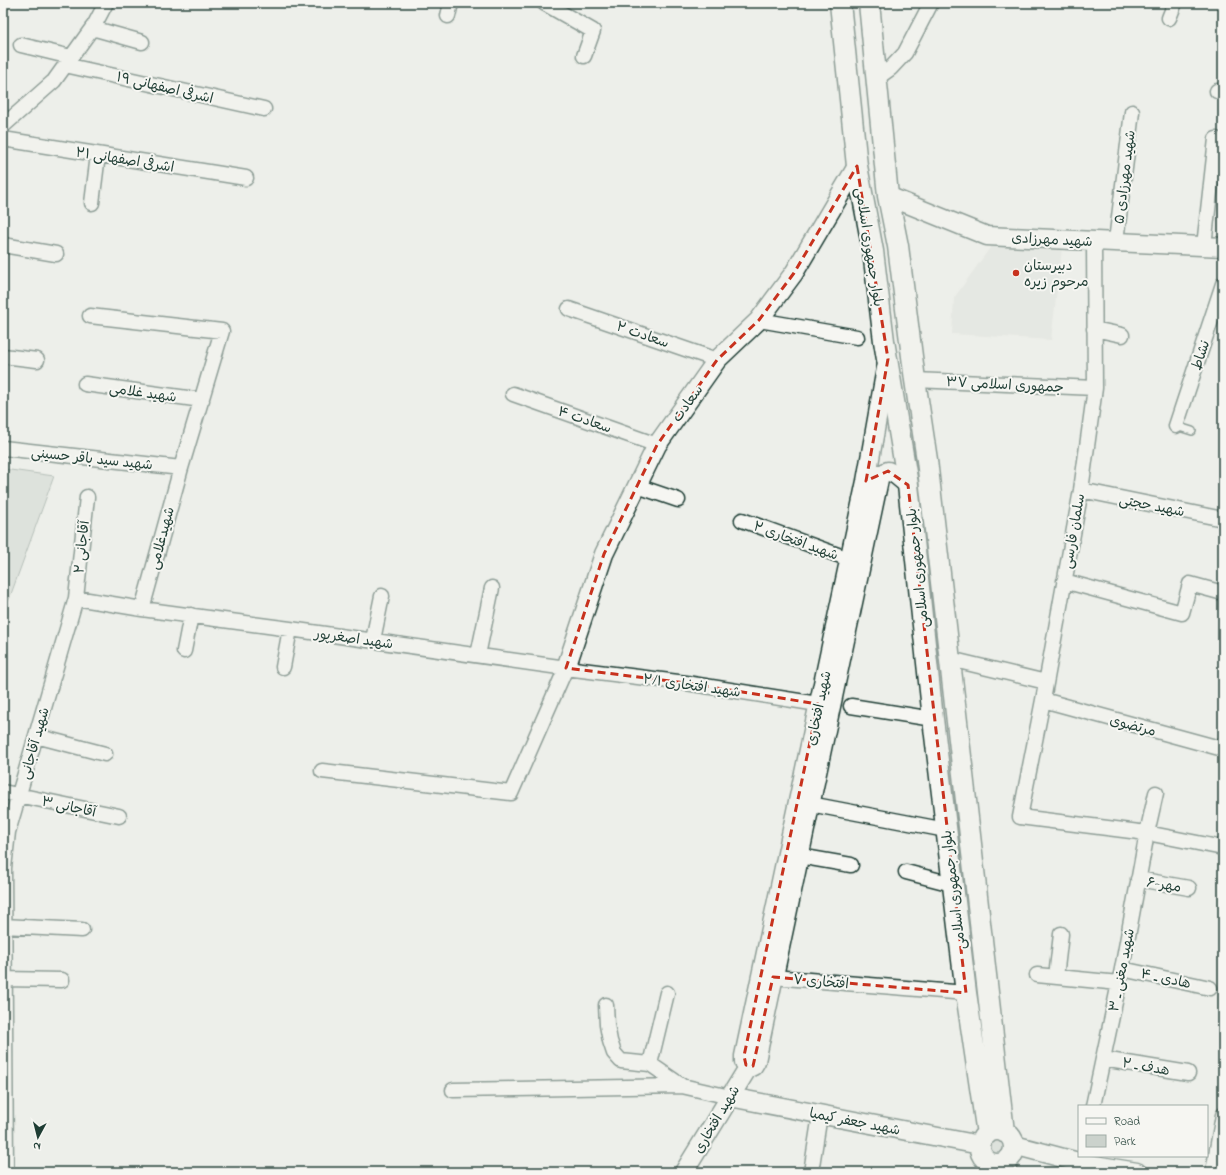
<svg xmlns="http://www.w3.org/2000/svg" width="1226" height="1175" viewBox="0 0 1226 1175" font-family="'Indie Flower','Playpen Sans Arabic',sans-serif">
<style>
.built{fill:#dce0db}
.green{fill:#cbd2cc;stroke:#758880}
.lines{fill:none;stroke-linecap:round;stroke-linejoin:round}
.service-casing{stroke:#1f3d34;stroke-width:10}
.minor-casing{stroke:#1f3d34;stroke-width:17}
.tertiary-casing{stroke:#1f3d34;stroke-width:21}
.secondary-casing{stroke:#1f3d34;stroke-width:23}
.service{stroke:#f6f6f2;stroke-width:7}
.minor{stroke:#f6f6f2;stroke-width:14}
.tertiary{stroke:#f6f6f2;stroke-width:18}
.secondary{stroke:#f6f6f2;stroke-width:20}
.marked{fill:none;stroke:#c8321e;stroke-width:3;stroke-dasharray:8 5;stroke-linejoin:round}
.poi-dot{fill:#c8321e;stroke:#f6f6f2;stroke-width:1.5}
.labels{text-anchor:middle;stroke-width:4;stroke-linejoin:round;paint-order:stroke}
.street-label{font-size:14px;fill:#1f3d34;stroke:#f6f6f2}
.poi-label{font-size:14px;fill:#1f3d34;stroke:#f6f6f2;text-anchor:start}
</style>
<rect width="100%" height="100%" fill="#edefea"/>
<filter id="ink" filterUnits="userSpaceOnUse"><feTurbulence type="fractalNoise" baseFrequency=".025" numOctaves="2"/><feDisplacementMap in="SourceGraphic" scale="8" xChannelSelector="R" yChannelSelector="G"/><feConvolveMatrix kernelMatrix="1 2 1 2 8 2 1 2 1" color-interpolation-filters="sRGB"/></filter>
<g filter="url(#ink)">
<path class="built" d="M 992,245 L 1062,248 L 1051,340 L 952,334 L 954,298 Z"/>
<path class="green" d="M 3,469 L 54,476 L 3,616 Z
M 994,1138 C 1018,1144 991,1172 984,1148 Z"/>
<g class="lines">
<defs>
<path id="service" d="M 1176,426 L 1192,431"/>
<path id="minor" d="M 544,3 L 593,31 L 584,56
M 448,16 L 451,3
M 1169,18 L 1175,3
M 92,28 L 142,42
M 21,45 L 71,57
M 65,65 L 264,109
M 877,78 L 891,68 L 905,53 L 931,3
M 1217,91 L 1223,92
M 3,126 L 54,81 L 95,24 L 106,3
M 3,139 L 246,178
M 92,203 L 98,155
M 1094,241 L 1095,388 L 1081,490 L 1043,700 L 1020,817 L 1147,833 L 1223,848
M 1116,241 L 1132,112
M 3,245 L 56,254
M 1204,246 L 1216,139
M 569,309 L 717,360
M 90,316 L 222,331 L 181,468 L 142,609
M 759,320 L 857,337
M 1094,329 L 1122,335
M 3,356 L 37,360
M 915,380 L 1095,388
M 85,384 L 202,400
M 513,394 L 657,445
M 1176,426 L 1223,284
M 3,448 L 181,468
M 637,486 L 678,500
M 1081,490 L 1223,519
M 742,520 L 849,559
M 1064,581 L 1182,613 L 1190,584 L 1223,593
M 76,598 L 87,497
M 373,640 L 382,596
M 184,651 L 191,615
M 478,655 L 492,588
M 950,659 L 1046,682
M 283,667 L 290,629
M 1043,700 L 1223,749
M 851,706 L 933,719
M 36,736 L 105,754
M 322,771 L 511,793 L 566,668
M 3,792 L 119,816
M 810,804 L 946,830
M 799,856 L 851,865
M 906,872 L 952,884
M 1138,879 L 1189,888
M 3,926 L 82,930
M 1122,969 L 1210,988
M 1037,975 L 1119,983
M 773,977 L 966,993
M 1056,977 L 1061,934
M 3,979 L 62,980
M 667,993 L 650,1064 L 682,1086 L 730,1097
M 606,1005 L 607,1025 L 610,1041 L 614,1053 L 621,1061 L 650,1064
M 1103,1059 L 1188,1073
M 453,1090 L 682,1086
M 1093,1106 L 1122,969 L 1147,833 L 1156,793
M 6,1172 L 4,868 L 8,832 L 76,598 L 142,609 L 290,629 L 566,668 L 686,683 L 818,704
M 811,1172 L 820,1115
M 1213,1172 L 1223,1115"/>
<path id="tertiary" d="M 888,196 L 987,236 L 1223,247
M 886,368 L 866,481 L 744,1056 L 744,1062 L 746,1065 L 751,1067 L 753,1066 L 756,1061 L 880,475 L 888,471 L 896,475 L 908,485
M 566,668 L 604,554 L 657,445 L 717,360 L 759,320 L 794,273 L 857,166
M 730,1097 L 980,1145
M 1014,1145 L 1082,1163 L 1137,1172
M 684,1172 L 749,1066"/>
<path id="secondary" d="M 840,3 L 857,166 L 873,251 L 884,341 L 908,485 L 933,719 L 966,993 L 987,1134
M 869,3 L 888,196 L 898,246 L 915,380 L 927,460 L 1004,1132
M980 1147a17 17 0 1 1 34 0a17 17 0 1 1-34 0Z"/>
</defs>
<use href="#service" class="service-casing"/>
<use href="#minor" class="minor-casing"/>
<use href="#tertiary" class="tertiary-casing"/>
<use href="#secondary" class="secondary-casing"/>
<use href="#service" class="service"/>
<use href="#minor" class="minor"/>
<use href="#tertiary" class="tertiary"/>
<use href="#secondary" class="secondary"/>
</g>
</g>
<path d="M0 0H1226V1175H0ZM 857,166 L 888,359 L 866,481 L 888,471 L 908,485 L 966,993 L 773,977 L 753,1066 L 746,1065 L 744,1056 L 818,704 L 686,683 L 566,668 L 604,554 L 657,445 L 717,360 L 759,320 L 794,273 Z" fill="#edefea" fill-opacity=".55" fill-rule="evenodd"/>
<path class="marked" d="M 857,166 L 888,359 L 866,481 L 888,471 L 908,485 L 966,993 L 773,977 L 753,1066 L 746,1065 L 744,1056 L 818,704 L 686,683 L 566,668 L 604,554 L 657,445 L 717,360 L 759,320 L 794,273 Z"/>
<circle class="poi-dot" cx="1016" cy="273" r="4"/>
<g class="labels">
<g class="street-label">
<text transform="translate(165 87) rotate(13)" y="5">اشرفی اصفهانی ۱۹</text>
<text transform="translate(125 159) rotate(9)" y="5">اشرفی اصفهانی ۲۱</text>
<text transform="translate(1124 177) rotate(-83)" y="5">شهید مهرزادی ۵</text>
<text transform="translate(1052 239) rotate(3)" y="5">شهید مهرزادی</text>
<text transform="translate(870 247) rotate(81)" y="5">بلوار جمهوری اسلامی</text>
<text transform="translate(643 334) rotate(19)" y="5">سعادت ۲</text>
<text transform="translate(1200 355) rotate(-72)" y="5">نشاط</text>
<text transform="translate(1005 384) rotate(3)" y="5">جمهوری اسلامی ۳۷</text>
<text transform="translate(143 392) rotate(8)" y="5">شهید غلامی</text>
<text transform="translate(687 403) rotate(-54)" y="5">سعادت</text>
<text transform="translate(585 419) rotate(19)" y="5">سعادت ۴</text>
<text transform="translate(92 458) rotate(6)" y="5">شهید سید باقر حسینی</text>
<text transform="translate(1152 505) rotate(11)" y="5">شهید حجتی</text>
<text transform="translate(1073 531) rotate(-80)" y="5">سلمان فارسی</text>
<text transform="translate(161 538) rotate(-75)" y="5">شهیدغلامی</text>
<text transform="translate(796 540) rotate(20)" y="5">شهید افتخاری ۲</text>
<text transform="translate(81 547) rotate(-84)" y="5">آقاجانی ۲</text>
<text transform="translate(917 568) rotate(-96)" y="5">بلوار جمهوری اسلامی</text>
<text transform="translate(354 638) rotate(8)" y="5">شهید اصغرپور</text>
<text transform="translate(692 685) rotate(8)" y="5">شهید افتخاری ۲/۱</text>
<text transform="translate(818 708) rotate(-78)" y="5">شهید افتخاری</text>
<text transform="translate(1133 725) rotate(15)" y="5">مرتضوی</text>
<text transform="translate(34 743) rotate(-74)" y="5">شهید آقاجانی</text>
<text transform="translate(69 806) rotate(12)" y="5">آقاجانی ۳</text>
<text transform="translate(1164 884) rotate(9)" y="5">مهر-۶</text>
<text transform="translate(953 890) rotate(-97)" y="5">بلوار جمهوری اسلامی</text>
<text transform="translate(1121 970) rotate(-79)" y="5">شهید مغنی ـ ۳</text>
<text transform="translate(1166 978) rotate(12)" y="5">هادی ـ ۴</text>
<text transform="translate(821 981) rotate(5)" y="5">افتخاری ۷</text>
<text transform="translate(1146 1066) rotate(10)" y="5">هدف ـ ۲</text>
<text transform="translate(716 1119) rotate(-59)" y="5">شهید افتخاری</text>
<text transform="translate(855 1121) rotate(11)" y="5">شهید جعفر کیمیا</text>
</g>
<g class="poi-label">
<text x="1024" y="270">دبیرستان<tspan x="1024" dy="16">مرحوم زیره</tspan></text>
</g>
</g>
<rect width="1226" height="1175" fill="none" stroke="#f6f6f2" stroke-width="16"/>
<rect x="8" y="8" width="1210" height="1159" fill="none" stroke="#1f3d34" stroke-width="1.5" filter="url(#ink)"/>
<rect x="1078" y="1105" width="130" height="52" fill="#f6f6f2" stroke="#a0aca6"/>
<rect x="1086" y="1118" width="20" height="6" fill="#f6f6f2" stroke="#a0aca6"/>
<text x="1114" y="1125" font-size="12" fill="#1f3d34">Road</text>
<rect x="1086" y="1135" width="20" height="12" fill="#cbd2cc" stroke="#a0aca6"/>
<text x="1114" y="1145" font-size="12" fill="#1f3d34">Park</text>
<g transform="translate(38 1137) rotate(187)" stroke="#f6f6f2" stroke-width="3" paint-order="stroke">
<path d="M0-3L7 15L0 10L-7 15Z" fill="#1f3d34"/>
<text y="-6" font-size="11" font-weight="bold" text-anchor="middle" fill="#1f3d34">N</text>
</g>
</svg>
